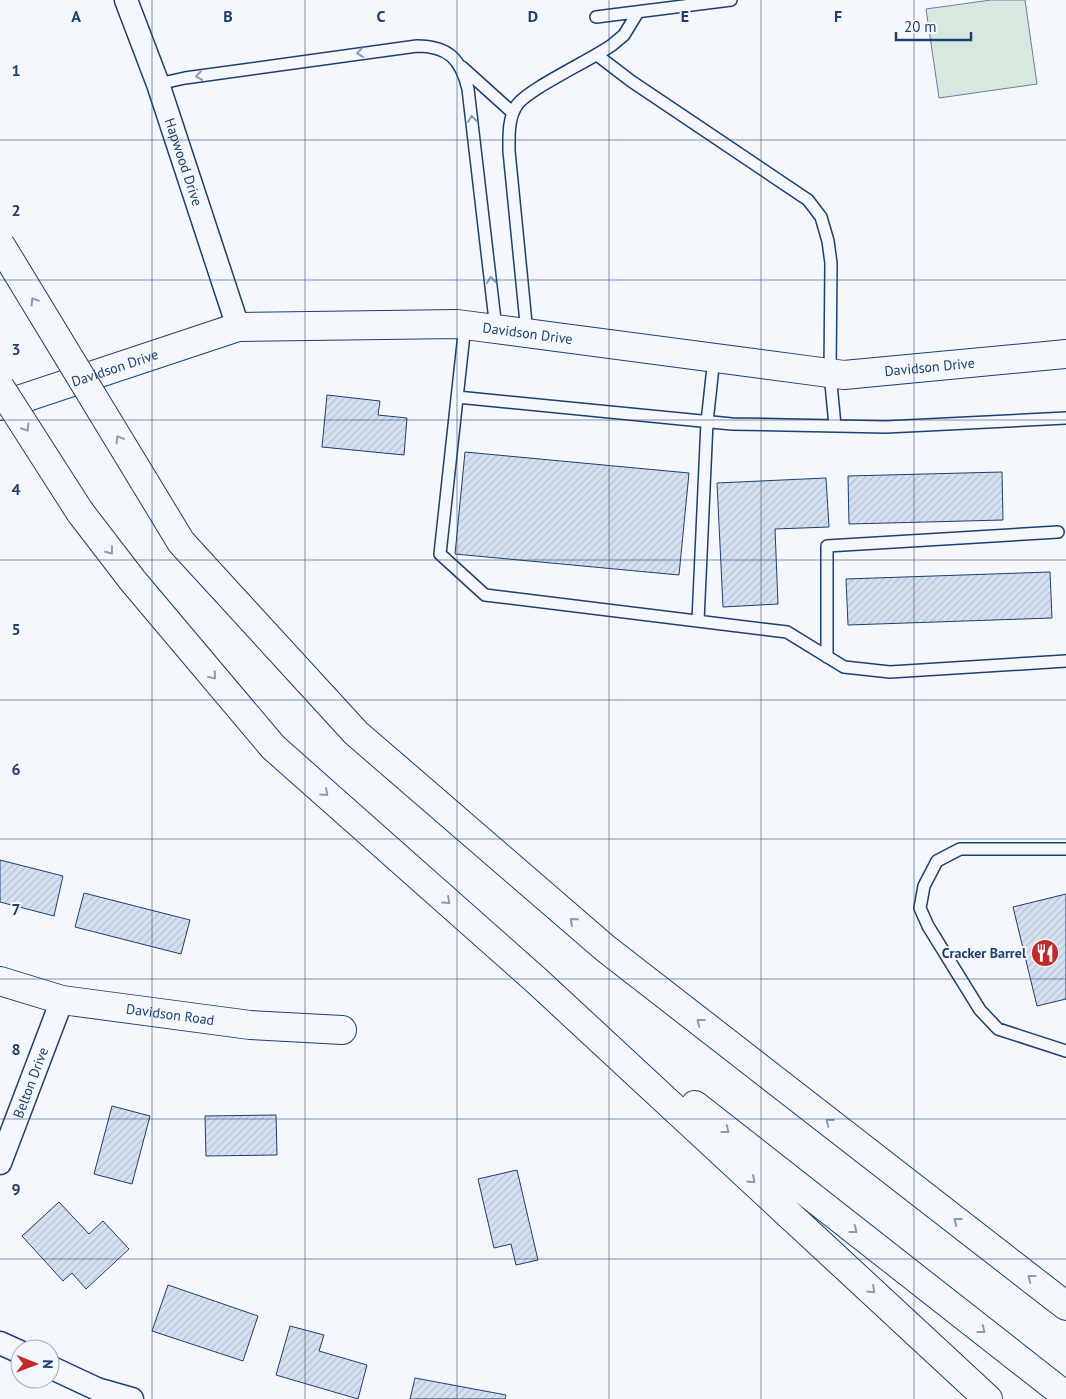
<svg xmlns="http://www.w3.org/2000/svg" width="1066" height="1399" viewBox="0 0 1066 1399" font-family="'PT Sans',sans-serif">
<style>
.garden{fill:#d7e8df;stroke:#687fa3}
.building{fill:url(#building-hatch);stroke:#1d3f73}
.lines{fill:none;stroke-linecap:round;stroke-linejoin:round}
.lane-casing{stroke:#1d3f73;stroke-width:14}
.street-casing{stroke:#1d3f73;stroke-width:25}
.secondary-casing{stroke:#1d3f73;stroke-width:30}
.highway-casing{stroke:#1d3f73;stroke-width:30}
.lane{stroke:#f4f7fb;stroke-width:11}
.street{stroke:#f4f7fb;stroke-width:22}
.secondary{stroke:#f4f7fb;stroke-width:28}
.highway{stroke:#f4f7fb;stroke-width:28}
.highway-bridge-casing{stroke:#1d3f73;stroke-width:30;stroke-linecap:butt}
.highway-bridge{stroke:#f4f7fb;stroke-width:28}
.oneway{stroke:#889bb7}
.grid{fill:none;stroke:#1d3f73;stroke-width:1;stroke-opacity:0.55}
.labels{text-anchor:middle;stroke-width:4;stroke-linejoin:round;paint-order:stroke}
.street-label{font-size:14px;fill:#1d3f73;stroke:#f4f7fb}
.poi-label{font-size:14px;font-weight:bold;fill:#1d3f73;stroke:#f4f7fb;text-anchor:end}
.grid-label{font-size:16px;text-anchor:middle;font-weight:bold;fill:#1d3f73;stroke:#f4f7fb;stroke-width:4;stroke-linejoin:round;paint-order:stroke}
</style>
<defs>
<pattern id="building-hatch" width="6" height="6" patternUnits="userSpaceOnUse" patternTransform="scale(1.25)"><rect width="6" height="6" fill="#d5e0f0"/><path d="M-1 1l2-2M0 6l6-6M5 7l2-2" fill="none" stroke="#b6c1d1"/></pattern>
</defs>
<rect width="100%" height="100%" fill="#f4f7fb"/>
<path class="garden" d="M 991,0 L 1025,0 L 1037,84 L 939,98 L 926,9 Z"/>
<path class="building" d="M 327,395 L 380,401 L 378,415 L 407,418 L 404,455 L 322,447 Z
M 465,452 L 689,473 L 679,575 L 455,554 Z
M 1002,472 L 1003,520 L 849,524 L 848,476 Z
M 826,478 L 829,527 L 775,529 L 778,604 L 723,607 L 717,483 Z
M 1050,572 L 1052,618 L 848,625 L 846,579 Z
M 0,860 L 63,876 L 54,916 L 0,902 Z
M 84,893 L 190,920 L 181,954 L 75,927 Z
M 1066,894 L 1066,999 L 1037,1006 L 1013,907 Z
M 112,1106 L 150,1116 L 132,1184 L 94,1174 Z
M 276,1115 L 277,1155 L 206,1156 L 205,1116 Z
M 517,1170 L 538,1260 L 516,1265 L 511,1244 L 494,1248 L 478,1179 Z
M 59,1202 L 89,1234 L 103,1221 L 129,1249 L 86,1289 L 72,1273 L 63,1281 L 22,1236 Z
M 168,1285 L 258,1316 L 243,1361 L 152,1331 Z
M 290,1326 L 324,1335 L 319,1351 L 367,1365 L 358,1399 L 276,1375 Z
M 415,1378 L 506,1395 L 505,1399 L 410,1399 Z"/>
<g class="lines">
<defs>
<path id="lane" d="M 596,17 L 731,0
M 597,55 L 631,81 L 808,200 L 821,217 L 828,241 L 831,263 L 830,373 L 835,426
M 462,67 L 513,113
M 158,84 L 185,78 L 417,46 C 448,46 461,59 468,89 L 496,329
M 465,325 L 440,554 L 485,595 L 787,632 L 844,667 L 890,672 L 1066,661
M 527,333 L 509,151 C 509,136 508,118 517,105 C 528,89 591,60 612,45 L 624,35 L 638,12
M 457,397 L 732,424 L 886,427 L 1066,418
M 698,621 L 707,422 L 714,358
M 827,657 L 827,546 L 1058,532
M 1066,849 L 960,849 L 937,861 L 924,886 L 920,908 L 928,926 L 980,1010 L 998,1029 L 1066,1051"/>
<g id="street">
<path id="s1" d="M 126,0 L 158,84 L 238,327"/>
<path id="s2" d="M 0,1163 L 62,1000"/>
<path d="M 0,1343 L 20,1352"/>
<path d="M 50,1367 L 97,1389 L 132,1399"/>
</g>
<g id="secondary">
<path id="s3" d="M 0,406 L 238,327 L 457,324 L 844,375 L 1066,354"/>
<path id="s4" d="M 0,981 L 62,1000 L 250,1025 L 342,1030"/>
</g>
<path id="highway" d="M 144,481 L 181,542 L 356,733 L 605,948 L 1066,1306
M 80,512 L 133,581 L 273,747 L 537,981 L 988,1399
M 695,1105 L 1066,1396"/>
</defs>
<use href="#lane" class="lane-casing"/>
<use href="#street" class="street-casing"/>
<use href="#secondary" class="secondary-casing"/>
<use href="#highway" class="highway-casing"/>
<use href="#lane" class="lane"/>
<use href="#street" class="street"/>
<use href="#secondary" class="secondary"/>
<use href="#highway" class="highway"/>
<defs>
<path id="highway-bridge" d="M 0,244 L 144,481
M 0,387 L 80,512"/>
</defs>
<use href="#highway-bridge" class="highway-bridge-casing"/>
<use href="#highway-bridge" class="highway-bridge"/>
</g>
<defs><path id="oneway-chevron" d="M-2-3.5L2.5 0L-2 3.5" fill="none" stroke-width="1.6" stroke-linecap="round" stroke-linejoin="round" transform="scale(1.25)"/></defs>
<g class="oneway">
<use href="#oneway-chevron" transform="translate(360 53) rotate(172)"/>
<use href="#oneway-chevron" transform="translate(199 76) rotate(172)"/>
<use href="#oneway-chevron" transform="translate(472 119) rotate(-97)"/>
<use href="#oneway-chevron" transform="translate(491 280) rotate(-97)"/>
<use href="#oneway-chevron" transform="translate(34 301) rotate(-121)"/>
<use href="#oneway-chevron" transform="translate(26 428) rotate(58)"/>
<use href="#oneway-chevron" transform="translate(119 439) rotate(-121)"/>
<use href="#oneway-chevron" transform="translate(110 551) rotate(52)"/>
<use href="#oneway-chevron" transform="translate(213 676) rotate(50)"/>
<use href="#oneway-chevron" transform="translate(325 793) rotate(42)"/>
<use href="#oneway-chevron" transform="translate(447 901) rotate(42)"/>
<use href="#oneway-chevron" transform="translate(573 921) rotate(-139)"/>
<use href="#oneway-chevron" transform="translate(700 1022) rotate(-142)"/>
<use href="#oneway-chevron" transform="translate(829 1122) rotate(-142)"/>
<use href="#oneway-chevron" transform="translate(726 1130) rotate(38)"/>
<use href="#oneway-chevron" transform="translate(752 1180) rotate(43)"/>
<use href="#oneway-chevron" transform="translate(957 1221) rotate(-142)"/>
<use href="#oneway-chevron" transform="translate(854 1230) rotate(38)"/>
<use href="#oneway-chevron" transform="translate(1031 1278) rotate(-142)"/>
<use href="#oneway-chevron" transform="translate(872 1290) rotate(43)"/>
<use href="#oneway-chevron" transform="translate(982 1330) rotate(38)"/>
</g>
<path class="grid" d="M 152,0 L 152,1399M 305,0 L 305,1399M 457,0 L 457,1399M 609,0 L 609,1399M 761,0 L 761,1399M 914,0 L 914,1399M 0,140 L 1066,140M 0,280 L 1066,280M 0,420 L 1066,420M 0,560 L 1066,560M 0,700 L 1066,700M 0,839 L 1066,839M 0,979 L 1066,979M 0,1119 L 1066,1119M 0,1259 L 1066,1259"/>
<defs>
<symbol id="restaurant-disc" viewBox="-11 -11 22 22"><circle r="9.5" fill="#c62828" stroke="#f4f7fb"/><path d="M-5-6h1v4h1v-4h1v4h1v-4h1v5L-1.5 .5V6h-2V.5L-5-1ZM5-6V6H3V1.5H1.5Q1.5-4 5-6Z" fill="#fff"/></symbol>
</defs>
<g fill-rule="evenodd">
<use href="#restaurant-disc" x="1029" y="937" width="32" height="32"/>
</g>
<g class="labels">
<g class="street-label">
<text dy="5" stroke="none"><textPath href="#s1" startOffset="172">Hapwood Drive</textPath></text>
<text dy="5" stroke="none"><textPath href="#s3" startOffset="541">Davidson Drive</textPath></text>
<text dy="5" stroke="none"><textPath href="#s3" startOffset="946">Davidson Drive</textPath></text>
<text dy="5" stroke="none"><textPath href="#s3" startOffset="121">Davidson Drive</textPath></text>
<text dy="5" stroke="none"><textPath href="#s4" startOffset="174">Davidson Road</textPath></text>
<text dy="5" stroke="none"><textPath href="#s2" startOffset="86">Belton Drive</textPath></text>
</g>
<g class="poi-label">
<text x="1026" y="958">Cracker Barrel</text>
</g>
</g>
<g class="grid-label">
<text x="76" y="22">A</text>
<text x="228" y="22">B</text>
<text x="381" y="22">C</text>
<text x="533" y="22">D</text>
<text x="685" y="22">E</text>
<text x="838" y="22">F</text>
<text x="16" y="76">1</text>
<text x="16" y="216">2</text>
<text x="16" y="355">3</text>
<text x="16" y="495">4</text>
<text x="16" y="635">5</text>
<text x="16" y="775">6</text>
<text x="16" y="915">7</text>
<text x="16" y="1055">8</text>
<text x="16" y="1195">9</text>
</g>
<g transform="translate(35 1364) rotate(91)"><circle r="24" fill="#f4f7fb" stroke="#9eadc5"/>
<path d="M0-4L9 19L0 12L-9 19Z" fill="#c62828"/>
<text y="-8" font-size="14" font-weight="bold" text-anchor="middle" fill="#1d3f73">N</text>
</g>
<path d="M896 32v8h75v-8" fill="none" stroke="#1d3f73" stroke-width="2.5"/>
<text x="904" y="32" font-size="15" fill="#1d3f73" stroke="#f4f7fb" stroke-width="4" paint-order="stroke">20 m</text>
</svg>
